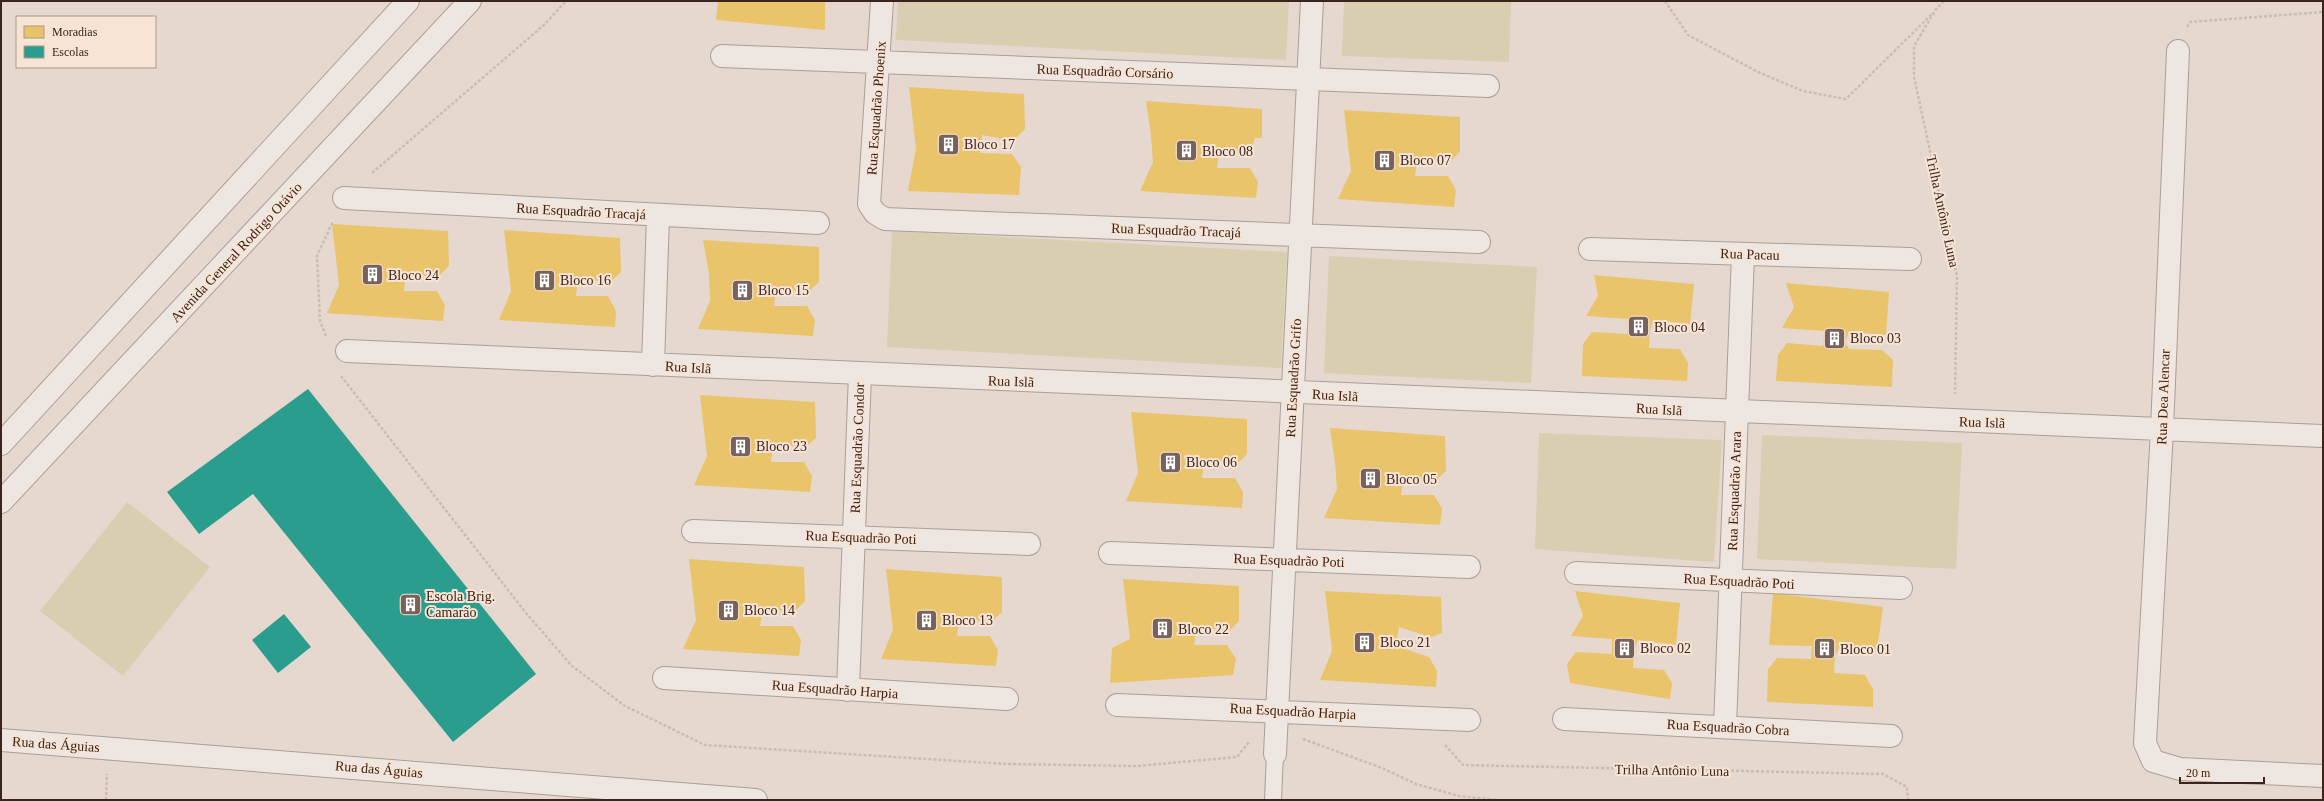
<svg xmlns="http://www.w3.org/2000/svg" width="2324" height="801" viewBox="0 0 2324 801" font-family="Georgia,serif">
<style>
.green{fill:#d9ceb0}
.homes{fill:#e9c46a}
.schools{fill:#2a9d8f}
.lines{fill:none;stroke-linecap:round;stroke-linejoin:round}
.service-casing{stroke:#ac9e97;stroke-width:18}
.minor-casing{stroke:#ac9e97;stroke-width:24}
.tertiary-casing{stroke:#ac9e97;stroke-width:24}
.path{stroke:#c7bdb7;stroke-width:2.5;stroke-dasharray:3 2;stroke-linecap:butt}
.service{stroke:#eee6e0;stroke-width:16}
.minor{stroke:#eee6e0;stroke-width:22}
.tertiary{stroke:#eee6e0;stroke-width:22}
.labels{text-anchor:middle;stroke-width:4;stroke-linejoin:round;paint-order:stroke}
.street-label{font-size:14px;fill:#3b241e;stroke:#f7e4d4}
.poi-label{font-size:14px;fill:#3b241e;stroke:#f7e4d4;text-anchor:start}
</style>
<rect width="100%" height="100%" fill="#e6d8ce"/>
<path class="green" d="M 898,1 L 1289,1 L 1286,60 L 896,40 Z
M 1344,1 L 1511,1 L 1509,62 L 1342,56 Z
M 892,231 L 1287,252 L 1281,368 L 887,347 Z
M 1329,256 L 1537,267 L 1531,383 L 1324,373 Z
M 1539,433 L 1722,440 L 1714,562 L 1535,549 Z
M 1762,435 L 1962,443 L 1956,569 L 1757,559 Z
M 127,502 L 210,567 L 123,676 L 40,611 Z"/>
<path class="homes" d="M 718,1 L 825,1 L 825,30 L 716,20 Z
M 909,87 L 1024,94 L 1025,129 L 1013,141 L 982,135 L 980,153 L 1012,154 L 1021,167 L 1019,195 L 908,191 L 916,148 Z
M 1146,101 L 1262,109 L 1262,138 L 1255,138 L 1250,154 L 1220,148 L 1217,168 L 1250,168 L 1258,182 L 1256,198 L 1140,191 L 1153,162 L 1151,135 Z
M 1344,110 L 1460,117 L 1460,152 L 1448,163 L 1418,157 L 1415,176 L 1448,176 L 1456,190 L 1454,207 L 1338,199 L 1351,171 Z
M 332,224 L 448,231 L 449,266 L 437,278 L 406,272 L 404,291 L 437,291 L 445,305 L 443,321 L 327,313 L 339,285 Z
M 504,230 L 620,238 L 621,272 L 609,283 L 578,277 L 576,296 L 608,296 L 616,311 L 615,327 L 499,320 L 511,291 Z
M 703,240 L 819,247 L 819,282 L 807,293 L 777,287 L 774,306 L 807,306 L 815,320 L 813,336 L 698,329 L 710,301 L 709,274 Z
M 1594,275 L 1694,284 L 1690,324 L 1654,320 L 1650,330 L 1649,348 L 1680,349 L 1688,363 L 1687,381 L 1582,376 L 1583,344 L 1592,332 L 1627,334 L 1628,319 L 1586,316 L 1598,296 Z
M 1786,283 L 1889,292 L 1886,335 L 1849,332 L 1845,342 L 1849,349 L 1882,350 L 1893,360 L 1892,387 L 1776,381 L 1778,355 L 1787,343 L 1823,346 L 1824,331 L 1782,328 L 1794,307 Z
M 700,395 L 815,402 L 816,438 L 804,448 L 774,443 L 771,462 L 804,462 L 812,476 L 810,492 L 694,485 L 707,456 Z
M 1131,412 L 1247,419 L 1247,454 L 1236,465 L 1205,459 L 1202,478 L 1235,478 L 1243,492 L 1242,508 L 1126,501 L 1138,473 Z
M 1330,428 L 1445,436 L 1446,471 L 1434,482 L 1404,476 L 1401,495 L 1434,495 L 1442,509 L 1440,525 L 1324,518 L 1337,489 L 1335,462 Z
M 689,559 L 804,567 L 805,601 L 793,613 L 763,607 L 760,626 L 793,626 L 801,640 L 799,656 L 683,649 L 696,620 Z
M 886,569 L 1002,577 L 1002,612 L 990,623 L 960,617 L 957,636 L 990,636 L 998,650 L 996,666 L 881,659 L 893,630 Z
M 1123,579 L 1239,586 L 1239,621 L 1228,632 L 1197,626 L 1194,645 L 1227,645 L 1236,659 L 1233,675 L 1110,683 L 1112,648 L 1130,639 Z
M 1325,591 L 1441,597 L 1442,633 L 1431,637 L 1399,627 L 1396,646 L 1429,657 L 1437,671 L 1436,687 L 1320,680 L 1332,651 Z
M 1575,591 L 1680,603 L 1676,645 L 1638,640 L 1634,651 L 1633,668 L 1664,670 L 1672,683 L 1670,699 L 1570,683 L 1567,664 L 1576,652 L 1612,654 L 1612,639 L 1571,636 L 1583,616 Z
M 1773,593 L 1883,607 L 1877,651 L 1840,646 L 1835,656 L 1834,673 L 1865,675 L 1873,689 L 1873,707 L 1767,702 L 1768,669 L 1777,658 L 1811,659 L 1812,646 L 1769,645 Z"/>
<path class="schools" d="M 308,389 L 536,674 L 453,742 L 253,494 L 199,534 L 167,492 Z
M 284,614 L 311,647 L 278,673 L 252,640 Z"/>
<g class="lines">
<defs>
<path id="service" d="M 1273,800 L 1275,754"/>
<path id="minor" d="M 882,1 L 869,204 L 875,213 L 885,219 L 1479,242
M 2178,51 L 2162,429 L 2145,743 L 2153,761 L 2180,769 L 2323,776
M 722,56 L 1488,86
M 344,198 L 818,223
M 1590,249 L 1910,259
M 347,351 L 2323,436
M 653,365 L 658,216
M 693,531 L 1029,544
M 1110,553 L 1469,567
M 1576,573 L 1901,588
M 664,678 L 1007,699
M 848,690 L 860,374
M 1117,705 L 1469,720
M 1564,719 L 1891,736
M 1725,727 L 1743,254
M 1275,754 L 1312,1"/>
<path id="tertiary" d="M 1,444 L 408,1
M 1,502 L 470,1
M 1,740 L 756,800"/>
</defs>
<use href="#service" class="service-casing"/>
<use href="#minor" class="minor-casing"/>
<use href="#tertiary" class="tertiary-casing"/>
<path class="path" d="M 1665,1 L 1688,35 L 1758,72 L 1803,91 L 1846,99 L 1933,13
M 1944,1 L 1936,9 L 1914,46 L 1914,77 L 1957,276 L 1955,394
M 2187,27 L 2190,22 L 2323,12
M 372,173 L 544,25 L 566,1
M 326,336 L 320,321 L 317,256 L 333,221
M 341,376 L 526,613 L 572,666 L 625,706 L 705,745 L 1006,764 L 1137,766 L 1237,757 L 1249,742
M 1303,739 L 1382,768 L 1416,784 L 1459,796 L 1498,800
M 1445,745 L 1463,765 L 1883,774 L 1907,787 L 1908,800
M 106,800 L 107,774"/>
<use href="#service" class="service"/>
<use href="#minor" class="minor"/>
<use href="#tertiary" class="tertiary"/>
</g>
<defs>
<symbol id="building-square" viewBox="-11 -11 22 22"><rect x="-9" y="-9" width="18" height="18" rx="4" fill="#77635c" stroke="#f7e4d4"/><path d="M-4-6H4V6H1V3H-1V6H-4ZM-2.5-4.3h1.7v1.8h-1.7ZM.8-4.3h1.7v1.8H.8ZM-2.5-1h1.7V.8h-1.7ZM.8-1h1.7V.8H.8Z" fill="#fff"/></symbol>
</defs>
<g fill-rule="evenodd">
<use href="#building-square" x="936" y="132" width="25" height="25"/>
<use href="#building-square" x="1174" y="138" width="25" height="25"/>
<use href="#building-square" x="1372" y="148" width="25" height="25"/>
<use href="#building-square" x="360" y="262" width="25" height="25"/>
<use href="#building-square" x="532" y="268" width="25" height="25"/>
<use href="#building-square" x="730" y="278" width="25" height="25"/>
<use href="#building-square" x="1626" y="314" width="25" height="25"/>
<use href="#building-square" x="1822" y="326" width="25" height="25"/>
<use href="#building-square" x="728" y="434" width="25" height="25"/>
<use href="#building-square" x="1158" y="450" width="25" height="25"/>
<use href="#building-square" x="1358" y="466" width="25" height="25"/>
<use href="#building-square" x="398" y="592" width="25" height="25"/>
<use href="#building-square" x="716" y="598" width="25" height="25"/>
<use href="#building-square" x="914" y="608" width="25" height="25"/>
<use href="#building-square" x="1150" y="616" width="25" height="25"/>
<use href="#building-square" x="1352" y="630" width="25" height="25"/>
<use href="#building-square" x="1612" y="636" width="25" height="25"/>
<use href="#building-square" x="1812" y="636" width="25" height="25"/>
</g>
<g class="labels">
<g class="street-label">
<text transform="translate(1105 71) rotate(2)" y="5">Rua Esquadrão Corsário</text>
<text transform="translate(876 108) rotate(-86)" y="5">Rua Esquadrão Phoenix</text>
<text transform="translate(581 211) rotate(3)" y="5">Rua Esquadrão Tracajá</text>
<text transform="translate(1943 211) rotate(78)" y="5">Trilha Antônio Luna</text>
<text transform="translate(1176 230) rotate(2)" y="5">Rua Esquadrão Tracajá</text>
<text transform="translate(236 252) rotate(-47)" y="5">Avenida General Rodrigo Otávio</text>
<text transform="translate(1750 254) rotate(2)" y="5">Rua Pacau</text>
<text transform="translate(688 367) rotate(3)" y="5">Rua Islã</text>
<text transform="translate(1293 378) rotate(-87)" y="5">Rua Esquadrão Grifo</text>
<text transform="translate(1011 381) rotate(2)" y="5">Rua Islã</text>
<text transform="translate(1335 395) rotate(3)" y="5">Rua Islã</text>
<text transform="translate(2163 397) rotate(-88)" y="5">Rua Dea Alencar</text>
<text transform="translate(1659 409) rotate(3)" y="5">Rua Islã</text>
<text transform="translate(1982 422) rotate(2)" y="5">Rua Islã</text>
<text transform="translate(857 448) rotate(-88)" y="5">Rua Esquadrão Condor</text>
<text transform="translate(1734 491) rotate(-88)" y="5">Rua Esquadrão Arara</text>
<text transform="translate(861 537) rotate(2)" y="5">Rua Esquadrão Poti</text>
<text transform="translate(1289 560) rotate(2)" y="5">Rua Esquadrão Poti</text>
<text transform="translate(1739 581) rotate(3)" y="5">Rua Esquadrão Poti</text>
<text transform="translate(835 689) rotate(4)" y="5">Rua Esquadrão Harpia</text>
<text transform="translate(1293 711) rotate(3)" y="5">Rua Esquadrão Harpia</text>
<text transform="translate(1728 727) rotate(3)" y="5">Rua Esquadrão Cobra</text>
<text transform="translate(56 744) rotate(4)" y="5">Rua das Águias</text>
<text transform="translate(379 769) rotate(5)" y="5">Rua das Águias</text>
<text transform="translate(1672 770) rotate(1)" y="5">Trilha Antônio Luna</text>
</g>
<g class="poi-label">
<text x="964" y="149">Bloco 17</text>
<text x="1202" y="156">Bloco 08</text>
<text x="1400" y="165">Bloco 07</text>
<text x="388" y="280">Bloco 24</text>
<text x="560" y="285">Bloco 16</text>
<text x="758" y="295">Bloco 15</text>
<text x="1654" y="332">Bloco 04</text>
<text x="1850" y="343">Bloco 03</text>
<text x="756" y="451">Bloco 23</text>
<text x="1186" y="467">Bloco 06</text>
<text x="1386" y="484">Bloco 05</text>
<text x="426" y="601">Escola Brig.<tspan x="426" dy="16">Camarão</tspan></text>
<text x="744" y="615">Bloco 14</text>
<text x="942" y="625">Bloco 13</text>
<text x="1178" y="634">Bloco 22</text>
<text x="1380" y="647">Bloco 21</text>
<text x="1640" y="653">Bloco 02</text>
<text x="1840" y="654">Bloco 01</text>
</g>
</g>
<rect width="2324" height="801" fill="none" stroke="#3b241e" stroke-width="4"/>
<rect x="16" y="16" width="140" height="52" fill="#f7e4d4" stroke="#ac978b"/>
<rect x="24" y="26" width="20" height="12" fill="#e9c46a" stroke="#ac978b"/>
<text x="52" y="36" font-size="12" fill="#3b241e">Moradias</text>
<rect x="24" y="46" width="20" height="12" fill="#2a9d8f" stroke="#ac978b"/>
<text x="52" y="56" font-size="12" fill="#3b241e">Escolas</text>
<path d="M2180 777v6h84v-6" fill="none" stroke="#3b241e" stroke-width="2"/>
<text x="2186" y="777" font-size="12" fill="#3b241e" stroke="#f7e4d4" stroke-width="3" paint-order="stroke">20 m</text>
</svg>
